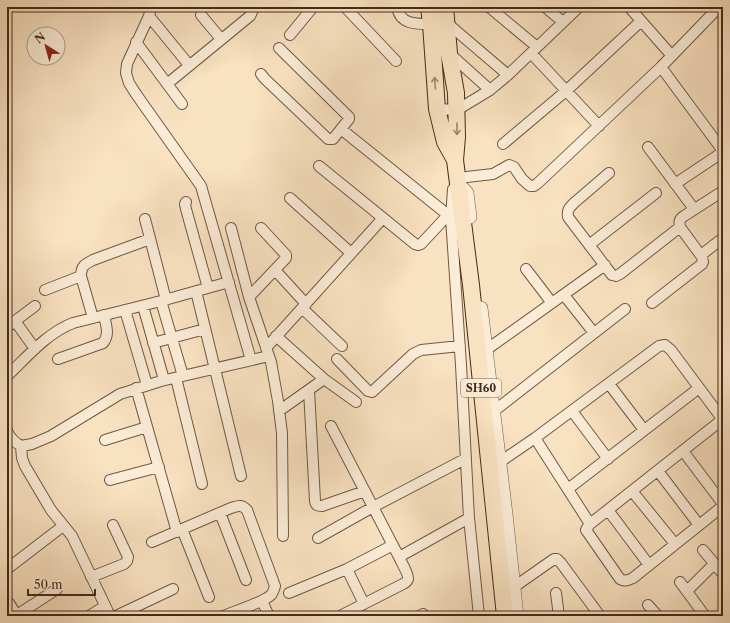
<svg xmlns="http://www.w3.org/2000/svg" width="730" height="623" viewBox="0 0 730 623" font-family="'Libre Caslon Text',serif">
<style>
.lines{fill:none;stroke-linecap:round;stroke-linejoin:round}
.minor-casing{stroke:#715844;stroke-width:12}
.tertiary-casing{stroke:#715844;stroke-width:14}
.primary-casing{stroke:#442a1a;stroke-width:18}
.minor{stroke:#fbecd7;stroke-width:10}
.tertiary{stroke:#fbecd7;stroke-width:13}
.primary{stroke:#f9e2c1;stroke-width:16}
.oneway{stroke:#9e866e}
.labels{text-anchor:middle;stroke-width:4;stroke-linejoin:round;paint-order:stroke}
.shield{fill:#fbecd7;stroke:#7b6453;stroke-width:1}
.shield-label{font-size:11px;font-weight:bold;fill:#442a1a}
</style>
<rect width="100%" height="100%" fill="#f9e2c1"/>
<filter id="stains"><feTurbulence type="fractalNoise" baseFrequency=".005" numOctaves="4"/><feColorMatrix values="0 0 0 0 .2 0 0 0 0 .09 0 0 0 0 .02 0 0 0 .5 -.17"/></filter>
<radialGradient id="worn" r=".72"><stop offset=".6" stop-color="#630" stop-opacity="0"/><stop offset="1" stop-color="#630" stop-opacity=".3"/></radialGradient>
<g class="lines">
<defs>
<path id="minor" d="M 151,7 L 149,16 L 127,64 L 126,73 L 129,83 L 136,94 L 201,186 L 251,360
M 345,7 L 396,61
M 397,7 C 400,25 417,24 431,24
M 489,7 L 537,47
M 545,7 L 563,22
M 629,7 L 672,56
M 201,15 L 221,39
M 149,16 L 189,65
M 447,23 L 508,75
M 290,35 L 313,7
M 136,42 L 182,104
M 449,53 L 490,90
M 531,53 L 599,126
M 661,67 L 723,151
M 261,74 L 265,79 L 328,139 L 333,139 L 349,119 L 349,117 L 348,116 L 279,48
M 167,84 L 250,16 L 252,12 L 249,7
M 437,109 L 457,110 L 490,90 L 508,75 L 579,7
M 341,129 L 453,219
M 503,144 L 566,91 L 641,21
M 648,147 L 694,209
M 319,166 L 415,244 L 418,245 L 421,244 L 448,215
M 609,173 L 574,203 C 569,208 567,210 568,217 L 612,275 L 616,276 L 620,274 L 680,227
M 458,178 L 493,174 L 509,165 L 514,167 L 522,179 L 530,186 L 534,186 L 538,183 L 661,67 L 719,7
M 675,184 L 723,152
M 453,189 L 451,218 L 461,365 L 469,518 L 479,616
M 290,198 L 351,253
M 186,202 L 185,204 L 186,209 L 208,288
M 145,219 L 166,300
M 231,228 L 249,297 L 271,362 L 278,401 L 282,433 L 283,536
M 589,245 L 656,193
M 701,255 L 723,238
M 526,269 L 552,303
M 275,270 L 306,304
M 45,290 L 81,276
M 196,291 L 241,476
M 564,295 L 594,333
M 249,297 L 286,258 L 286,255 L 261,228
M 161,301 L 183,376
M 652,303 L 702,264 L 703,262 L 702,257 L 680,227 C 679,222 679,219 684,216 L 723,191
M 143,306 L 164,380
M 302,308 L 342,346
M 125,310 L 147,385
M 93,318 L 81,276 C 81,266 85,264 93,260 L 150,239
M 15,321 L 35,349
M 7,327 L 35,306
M 276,336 L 324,379 L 356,402
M 153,343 L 205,329
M 266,348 L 383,218
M 486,350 L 605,265
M 58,359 L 103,343 C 110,335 106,325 104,315
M 337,359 L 368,391 L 372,392 L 413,354 L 421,350 L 460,346
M 7,376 C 27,357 47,333 73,323 L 161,301 L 229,282
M 176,378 L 202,484
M 609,384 L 644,430
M 136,388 L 177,532
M 309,390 L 315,501 C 316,506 318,506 322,506 L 365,491
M 279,411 L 324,379
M 494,411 L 625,309
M 572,411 L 608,459
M 723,419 L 590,524 L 587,528 L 586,530 L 620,579 C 625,582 628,580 633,578 L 723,506
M 331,426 L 399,557 C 401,562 409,574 408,579 C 407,582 405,583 403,584 L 340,616
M 7,431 C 10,438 14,442 21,446 L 32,444 L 51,436 L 120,394 L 161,381 L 269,356
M 535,438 L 590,524
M 105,440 L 147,427
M 21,446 L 22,458 L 25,466 L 51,510 L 72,536 L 110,616
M 683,451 L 723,504
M 500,462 L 535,438 L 659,346 L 665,345 L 671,350 L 723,420
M 658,471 L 699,525
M 110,480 L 159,467
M 568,489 L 699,388
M 632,491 L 675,544
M 608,510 L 649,565
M 220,513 L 246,580
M 182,529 L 209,597
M 318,538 L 373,507 L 465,459
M 152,542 L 231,508 C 238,506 241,504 247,510 L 275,586 C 274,589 273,593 271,595 C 264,602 233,612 223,616
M 703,550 L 723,574
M 399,557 L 469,518
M 7,569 L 63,526
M 347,569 L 364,604
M 91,577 L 124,564 L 127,561 L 128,557 L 113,525
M 680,582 L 705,616
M 514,587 L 554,559 L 557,559 L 561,563 L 600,616
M 687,591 L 714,564
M 289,593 L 347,569 L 393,545
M 556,593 L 559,616
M 262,601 L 269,616
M 9,603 L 17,616
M 648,605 L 658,616
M 17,615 L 57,589
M 89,616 L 105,606
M 116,616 L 173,589
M 419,616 L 423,614"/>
<path id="tertiary" d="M 459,184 L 467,193 L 470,217
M 481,308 L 506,514 L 517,616"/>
<path id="primary" d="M 429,7 L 431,24 L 437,109 L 445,142 L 455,160
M 445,7 L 449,53 L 456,93 L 457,137 L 455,160 L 471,285 L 505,616"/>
</defs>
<use href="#minor" class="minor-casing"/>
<use href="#tertiary" class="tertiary-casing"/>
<use href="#primary" class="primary-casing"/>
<use href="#minor" class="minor"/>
<use href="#tertiary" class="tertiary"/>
<use href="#primary" class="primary"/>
</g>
<defs><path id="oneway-shaft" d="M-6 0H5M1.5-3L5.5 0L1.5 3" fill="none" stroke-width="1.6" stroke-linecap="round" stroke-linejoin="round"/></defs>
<g class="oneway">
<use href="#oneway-shaft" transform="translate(435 83) rotate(-94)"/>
<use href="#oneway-shaft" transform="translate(457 129) rotate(90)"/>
</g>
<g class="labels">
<rect class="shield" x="461" y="379" width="40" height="18" rx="3"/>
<g class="shield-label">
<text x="481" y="392">SH60</text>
</g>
</g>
<rect width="730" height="623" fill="none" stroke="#f9e2c1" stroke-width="24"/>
<rect x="8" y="8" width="714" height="607" fill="none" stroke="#442a1a" stroke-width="2"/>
<rect x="12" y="12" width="706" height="599" fill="none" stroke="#442a1a"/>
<g transform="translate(46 46) rotate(323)"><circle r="19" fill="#fbecd7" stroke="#b29e8b"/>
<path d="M0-3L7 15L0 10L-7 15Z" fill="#8f2418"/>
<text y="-6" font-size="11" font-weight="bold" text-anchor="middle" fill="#442a1a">N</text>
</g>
<path d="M28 589v6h67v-6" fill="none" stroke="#442a1a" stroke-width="2"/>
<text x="34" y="589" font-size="12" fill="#442a1a" stroke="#fbecd7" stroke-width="3" paint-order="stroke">50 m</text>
<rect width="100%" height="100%" filter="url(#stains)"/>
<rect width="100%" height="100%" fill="url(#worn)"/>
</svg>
